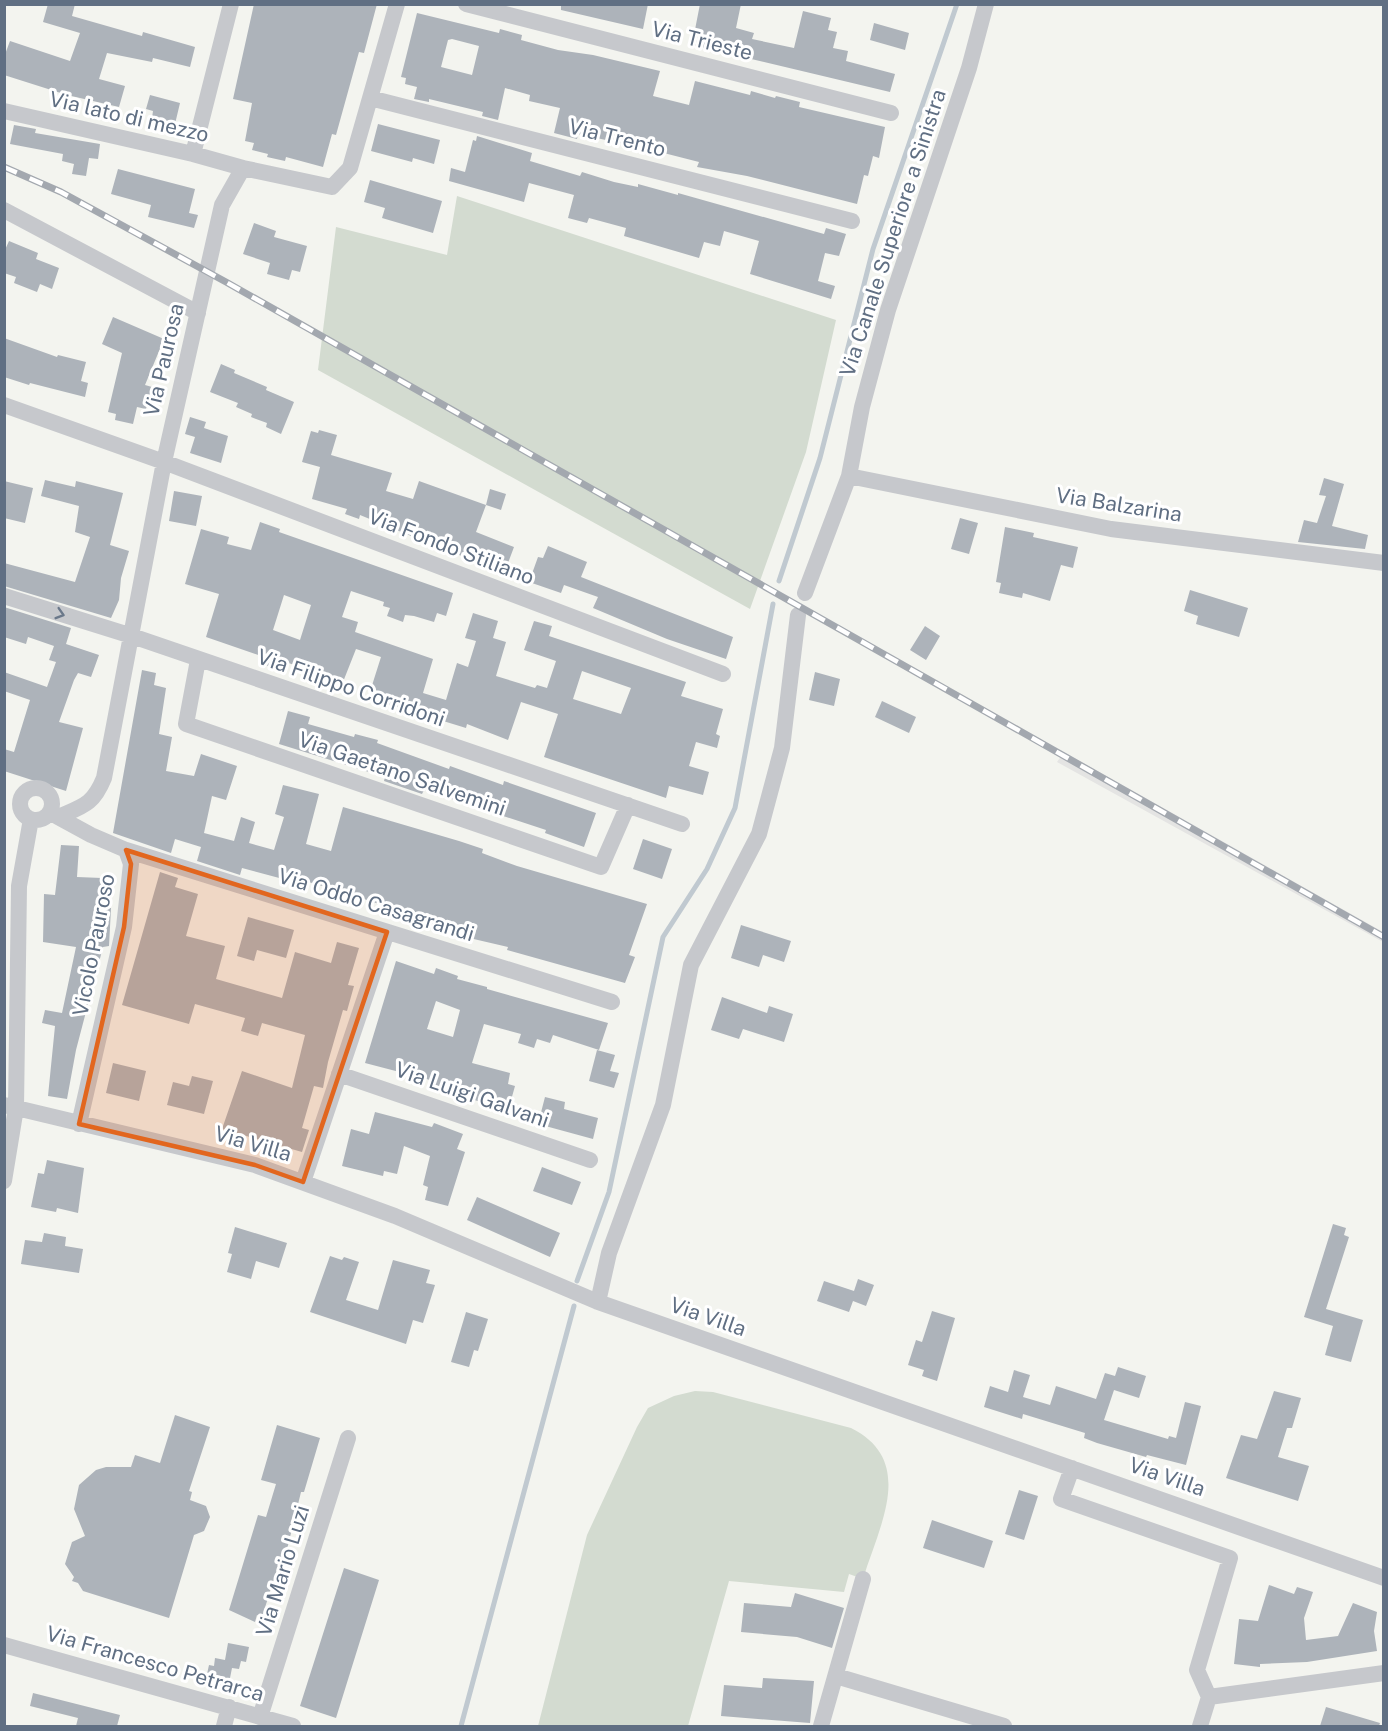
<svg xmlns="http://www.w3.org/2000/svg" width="1388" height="1731" viewBox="0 0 1388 1731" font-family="'Public Sans',sans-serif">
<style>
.built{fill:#e4e4e3}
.green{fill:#d3dbd0}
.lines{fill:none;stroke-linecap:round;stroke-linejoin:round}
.stream{stroke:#c0c9d0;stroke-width:5}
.building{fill:#adb3ba;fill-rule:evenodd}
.minor{stroke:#c6c8cc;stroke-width:16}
.rail-casing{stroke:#a3a8af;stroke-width:7}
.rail{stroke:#fff;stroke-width:4.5;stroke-dasharray:14;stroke-linecap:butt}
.oneway{stroke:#6a788a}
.marked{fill:#e2661e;fill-opacity:0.2;stroke:#e2661e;stroke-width:4.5;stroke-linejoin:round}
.labels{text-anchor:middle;stroke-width:6;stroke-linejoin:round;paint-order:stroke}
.street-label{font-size:21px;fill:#606f83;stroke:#fff}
</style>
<rect width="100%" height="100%" fill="#f3f4ef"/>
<path class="built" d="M 1064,752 L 1383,932 L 1383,942 L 1057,762 Z"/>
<path class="green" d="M 457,196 L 836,320 L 806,452 L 750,609 L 318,370 L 336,227 L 447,255 Z
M 695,1391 L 713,1392 L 851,1428 C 917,1461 879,1526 863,1579 L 849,1574 L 844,1592 L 729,1581 L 688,1726 L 538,1726 L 587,1535 L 637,1427 L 648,1408 L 674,1396 Z"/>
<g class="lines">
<path class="stream" d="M 779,581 L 820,458 L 873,249 L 957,4
M 577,1281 L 609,1192 L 663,937 L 707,869 L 735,808 L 773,604
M 461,1726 L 574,1306"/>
</g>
<path class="building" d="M 48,4 L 75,4 L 72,16 L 142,36 L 143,32 L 195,47 L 190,67 L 153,58 L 152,62 L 107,53 L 99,79 L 125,86 L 119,107 L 67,95 L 4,75 L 4,57 L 10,41 L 70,61 L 80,33 L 43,22 Z
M 254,4 L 377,4 L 364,53 L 359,52 L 336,135 L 332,134 L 323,167 L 286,157 L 285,161 L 267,157 L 268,154 L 252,150 L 254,143 L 245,141 L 252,103 L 233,99 Z
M 561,4 L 648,4 L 643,29 L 561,10 Z
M 700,4 L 741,4 L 736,28 L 754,33 L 752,39 L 794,48 L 803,11 L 831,18 L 828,30 L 837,32 L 833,48 L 848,51 L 846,61 L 895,74 L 890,92 L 692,45 Z
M 417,13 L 499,33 L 500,29 L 522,35 L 521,40 L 558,50 L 593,55 L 660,71 L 653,96 L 689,105 L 695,81 L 750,95 L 751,91 L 775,98 L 776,96 L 800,102 L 799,107 L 885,127 L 879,158 L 873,156 L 868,176 L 864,175 L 857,204 L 747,176 L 697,167 L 699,162 L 652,150 L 578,134 L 577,139 L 554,133 L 560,108 L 529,101 L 530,95 L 505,88 L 498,120 L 482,116 L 483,112 L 429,99 L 429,102 L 414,99 L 417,87 L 405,84 L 406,78 L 401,77 ZM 452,39 L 479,46 L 472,75 L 441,67 L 448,40 Z
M 874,23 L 909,33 L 905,50 L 870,40 Z
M 150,95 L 180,103 L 175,124 L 152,118 L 153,111 L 146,109 Z
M 378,124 L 440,140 L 434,164 L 413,158 L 412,162 L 371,151 Z
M 14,125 L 36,129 L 35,133 L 100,144 L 98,159 L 89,158 L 86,176 L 72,174 L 74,164 L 62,161 L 63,154 L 10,144 Z
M 477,136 L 532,153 L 530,161 L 580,176 L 582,172 L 614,182 L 638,187 L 638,184 L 678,195 L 678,193 L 824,234 L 826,228 L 846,234 L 839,256 L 825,253 L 818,281 L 835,286 L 831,299 L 750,274 L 759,241 L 724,231 L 720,246 L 704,242 L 699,258 L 624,236 L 626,228 L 589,218 L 587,223 L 568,218 L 574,195 L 529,183 L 524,202 L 449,181 L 451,168 L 465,172 L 473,140 L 476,141 Z
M 118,169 L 195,189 L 189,213 L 198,215 L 194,228 L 148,217 L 151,205 L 111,194 Z
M 370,180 L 442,201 L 433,233 L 382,218 L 385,208 L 364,202 Z
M 254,223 L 276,231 L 274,237 L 307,246 L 300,272 L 292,270 L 289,280 L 267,274 L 270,263 L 243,254 Z
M 9,241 L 38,253 L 36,259 L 59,268 L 52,289 L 40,284 L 37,292 L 14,283 L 16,277 L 4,273 L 4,252 Z
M 113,317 L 164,339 L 145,385 L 152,387 L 146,409 L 137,407 L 133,424 L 115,420 L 116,414 L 108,412 L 122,353 L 102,344 Z
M 4,338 L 57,357 L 58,355 L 86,362 L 81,381 L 88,383 L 85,397 L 30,383 L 29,385 L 4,377 Z
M 221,364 L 235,370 L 234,373 L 267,387 L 266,390 L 294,402 L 281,434 L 266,427 L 267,423 L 251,417 L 252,414 L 236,407 L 238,403 L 210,392 Z
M 190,417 L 206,422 L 204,428 L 228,436 L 221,463 L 190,453 L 195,437 L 185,434 Z
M 319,430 L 337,435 L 331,455 L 392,473 L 386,491 L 413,499 L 419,481 L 486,505 L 476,532 L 514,547 L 505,571 L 416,540 L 416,538 L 360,515 L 359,519 L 345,514 L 347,509 L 312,499 L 320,467 L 302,462 L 311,431 L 318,433 Z
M 1324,478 L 1344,484 L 1332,526 L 1368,535 L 1365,549 L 1298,542 L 1304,520 L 1317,523 L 1326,496 L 1319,495 Z
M 45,480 L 75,487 L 76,481 L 123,493 L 110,545 L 129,551 L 121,578 L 119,600 L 111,618 L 4,586 L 4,563 L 75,582 L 90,537 L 75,532 L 79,506 L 41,496 Z
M 4,481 L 33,488 L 25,523 L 4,518 Z
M 490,489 L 506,494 L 501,510 L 486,505 Z
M 174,491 L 202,496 L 196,526 L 169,521 Z
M 960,518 L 978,523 L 969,554 L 951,549 Z
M 260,522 L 280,529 L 279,532 L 453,593 L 446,616 L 437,613 L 434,622 L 414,616 L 405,615 L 403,622 L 387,616 L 390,608 L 383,606 L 384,602 L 351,591 L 342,617 L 358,622 L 355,632 L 433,659 L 423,693 L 446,700 L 457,663 L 468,667 L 476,641 L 465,638 L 473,613 L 498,621 L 493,638 L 506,642 L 496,676 L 535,688 L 537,685 L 547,688 L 556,661 L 524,650 L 534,621 L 552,626 L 549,636 L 686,682 L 681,696 L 723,709 L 716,734 L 720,736 L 717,748 L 696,742 L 689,766 L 709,772 L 703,795 L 669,786 L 666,798 L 544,757 L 558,714 L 521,702 L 508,740 L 467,724 L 466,728 L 368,698 L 381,657 L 356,649 L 341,687 L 312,677 L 314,671 L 285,662 L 282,670 L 262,664 L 264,657 L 206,637 L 219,594 L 185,584 L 201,529 L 229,537 L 227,544 L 251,550 ZM 284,595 L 311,605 L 300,640 L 273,630 ZM 582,671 L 631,688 L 621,714 L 573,699 Z
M 1005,527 L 1034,533 L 1033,537 L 1078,547 L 1073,568 L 1061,565 L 1050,601 L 1023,593 L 1022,598 L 999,593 L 1001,583 L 996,582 Z
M 548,546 L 587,562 L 581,577 L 733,637 L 726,659 L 667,639 L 593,608 L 598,597 L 564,585 L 561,593 L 529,582 L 538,557 L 543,558 Z
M 1190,590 L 1248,608 L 1239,637 L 1196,624 L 1198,616 L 1184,611 Z
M 4,607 L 71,628 L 66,644 L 99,655 L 91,677 L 78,673 L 74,680 L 59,722 L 83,728 L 66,791 L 4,771 L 4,749 L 14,752 L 30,700 L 4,691 L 4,672 L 47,687 L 56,662 L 49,660 L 54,646 L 28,637 L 26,644 L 4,637 Z
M 925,626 L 940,636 L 926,660 L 910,650 Z
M 142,670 L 156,673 L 154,685 L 166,688 L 159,734 L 172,737 L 166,771 L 194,776 L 201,754 L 237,766 L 226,800 L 212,796 L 204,833 L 234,841 L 241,817 L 255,822 L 249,843 L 274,850 L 284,817 L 275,814 L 283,785 L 319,794 L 306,844 L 331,851 L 343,807 L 459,841 L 483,849 L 482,853 L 517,866 L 647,904 L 629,955 L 635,957 L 625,983 L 507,950 L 508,947 L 435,930 L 396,917 L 397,910 L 352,895 L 350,899 L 331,893 L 333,889 L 284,875 L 283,879 L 242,868 L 240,875 L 197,861 L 201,847 L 175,839 L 171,853 L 113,833 Z
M 815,672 L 840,679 L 834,706 L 809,700 Z
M 882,701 L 916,717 L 909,733 L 875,717 Z
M 288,711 L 310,717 L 308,724 L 354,737 L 355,734 L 378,740 L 377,743 L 449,769 L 450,766 L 503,785 L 504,781 L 596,813 L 584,847 L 545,833 L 546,830 L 424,790 L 422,794 L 384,781 L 385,777 L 279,744 Z
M 643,839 L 672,849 L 662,879 L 633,869 Z
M 61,845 L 79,846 L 77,877 L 102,878 L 104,907 L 111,908 L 109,946 L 103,947 L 76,1050 L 67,1099 L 48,1096 L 55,1026 L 42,1023 L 45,1010 L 62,1013 L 76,947 L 43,942 L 44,894 L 55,895 Z
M 160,872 L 178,878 L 175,887 L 198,894 L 186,936 L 225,946 L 216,979 L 282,998 L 295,952 L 331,963 L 337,942 L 359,948 L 348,985 L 354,986 L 347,1011 L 343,1010 L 328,1062 L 323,1088 L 314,1086 L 302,1128 L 309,1130 L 302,1152 L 222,1129 L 242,1071 L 292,1088 L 305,1035 L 262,1023 L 258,1036 L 241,1031 L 245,1018 L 195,1004 L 189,1024 L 122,1005 Z
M 248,917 L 294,930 L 286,958 L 257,950 L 254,961 L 237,956 Z
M 741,925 L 791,941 L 784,962 L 763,955 L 759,967 L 731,958 Z
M 396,961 L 434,974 L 436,968 L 458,976 L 457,979 L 487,987 L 487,989 L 608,1023 L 599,1050 L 553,1035 L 550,1043 L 537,1039 L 534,1048 L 518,1043 L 521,1034 L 484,1024 L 472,1063 L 510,1073 L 508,1084 L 515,1086 L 508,1111 L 432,1086 L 434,1081 L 365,1063 ZM 436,1001 L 460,1010 L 453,1037 L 427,1029 Z
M 722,997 L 767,1013 L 769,1006 L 793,1014 L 784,1042 L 743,1029 L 739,1039 L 711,1030 Z
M 597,1050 L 615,1055 L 610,1071 L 619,1073 L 614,1088 L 589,1081 Z
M 113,1063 L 146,1071 L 139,1101 L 106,1093 Z
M 192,1076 L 213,1081 L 204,1114 L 167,1105 L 173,1082 L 189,1086 Z
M 545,1097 L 565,1102 L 564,1109 L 598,1118 L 593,1139 L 538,1124 Z
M 375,1112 L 432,1127 L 434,1123 L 463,1134 L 457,1149 L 465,1152 L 448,1206 L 425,1200 L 428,1187 L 423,1185 L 430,1156 L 404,1146 L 397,1174 L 384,1171 L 383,1176 L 342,1166 L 351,1129 L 369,1134 Z
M 47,1160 L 84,1168 L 78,1213 L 57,1208 L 56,1212 L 31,1207 L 38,1173 L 44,1174 Z
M 542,1167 L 581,1182 L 572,1205 L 533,1191 Z
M 477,1197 L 560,1233 L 550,1257 L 467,1220 Z
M 1333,1224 L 1346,1228 L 1344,1235 L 1349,1237 L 1326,1309 L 1363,1320 L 1351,1362 L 1325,1355 L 1333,1326 L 1304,1317 Z
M 235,1227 L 287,1243 L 279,1268 L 256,1261 L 251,1279 L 227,1272 L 232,1254 L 228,1253 Z
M 44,1233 L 66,1237 L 65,1246 L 83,1249 L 79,1273 L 21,1264 L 25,1240 L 42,1242 Z
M 330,1256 L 342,1260 L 344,1257 L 359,1262 L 346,1300 L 378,1310 L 393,1260 L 430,1270 L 426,1283 L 435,1285 L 423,1323 L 413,1320 L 406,1344 L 310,1312 Z
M 858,1279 L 874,1285 L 866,1306 L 853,1301 L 849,1312 L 817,1301 L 824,1281 L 854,1291 Z
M 932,1311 L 955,1318 L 937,1381 L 922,1376 L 924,1370 L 908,1365 L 916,1340 L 922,1342 Z
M 466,1312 L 488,1319 L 478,1351 L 474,1350 L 469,1367 L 451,1362 Z
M 1118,1367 L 1146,1376 L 1139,1398 L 1114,1390 L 1104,1420 L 1168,1439 L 1169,1436 L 1176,1438 L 1185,1402 L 1201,1406 L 1186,1465 L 1147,1455 L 1146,1457 L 1097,1443 L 1084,1438 L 1085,1433 L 1023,1414 L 1022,1419 L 984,1407 L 990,1386 L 1008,1392 L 1014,1370 L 1030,1375 L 1023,1397 L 1050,1405 L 1056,1386 L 1096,1399 L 1105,1373 L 1115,1376 Z
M 1274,1391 L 1301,1398 L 1292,1428 L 1287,1428 L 1278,1457 L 1309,1466 L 1298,1501 L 1226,1478 L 1241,1435 L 1257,1439 Z
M 175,1415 L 210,1427 L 189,1491 L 192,1492 L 190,1500 L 206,1506 L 210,1517 L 204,1531 L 194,1535 L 169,1618 L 83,1591 L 78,1583 L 72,1581 L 74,1577 L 65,1564 L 72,1542 L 85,1536 L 74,1509 L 79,1485 L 96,1470 L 106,1467 L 131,1467 L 135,1455 L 160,1463 Z
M 277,1425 L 320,1438 L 304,1492 L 301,1492 L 284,1562 L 280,1560 L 262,1617 L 257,1615 L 255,1622 L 229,1610 L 258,1515 L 266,1517 L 276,1484 L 261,1480 Z
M 1019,1490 L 1038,1496 L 1024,1540 L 1005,1534 Z
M 932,1520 L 993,1541 L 984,1568 L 923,1548 Z
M 344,1568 L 379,1580 L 336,1718 L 300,1706 Z
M 1269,1585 L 1294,1594 L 1297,1587 L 1313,1592 L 1304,1618 L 1306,1640 L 1338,1636 L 1353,1603 L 1377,1612 L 1374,1631 L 1377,1651 L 1307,1662 L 1260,1664 L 1260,1667 L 1234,1664 L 1239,1619 L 1258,1621 Z
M 795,1593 L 844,1608 L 832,1648 L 797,1637 L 741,1632 L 744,1603 L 791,1607 Z
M 228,1643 L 249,1647 L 246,1662 L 241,1661 L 239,1669 L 232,1668 L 228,1688 L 205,1683 L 209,1665 L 214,1666 L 215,1658 L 225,1660 Z
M 763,1678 L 814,1681 L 810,1723 L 721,1716 L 724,1685 L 762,1688 Z
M 33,1693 L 120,1715 L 117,1726 L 76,1726 L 78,1718 L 30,1706 Z
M 1326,1707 L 1380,1723 L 1379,1726 L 1320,1726 Z"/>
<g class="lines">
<path class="minor" d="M 466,4 L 891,113
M 370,98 L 852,221
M 4,111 L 193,154 L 243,168
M 193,154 L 231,4
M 4,210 L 198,313
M 4,405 L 164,462 L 723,674
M 849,476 L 1111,529 L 1384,563
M 805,593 L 849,476 L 862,407 L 888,310 L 969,68 L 986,4
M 4,596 L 132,636 L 682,824
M 198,660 L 186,724 L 601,867 L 628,805
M20 804a16 16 0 1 1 32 0a16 16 0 1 1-32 0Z
M 50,812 L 58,817 C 83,806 93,805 104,778 L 164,462 L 222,205 L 243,168 L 332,187 L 350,168 L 397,4
M 58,817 L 91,835 L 126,850 L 131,864 L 124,927 L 79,1124
M 126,850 L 612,1002
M 339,1074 L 590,1160
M 4,1105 L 255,1165 L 395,1216 L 598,1302 L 1384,1578
M 4,1181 L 16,1108 L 19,886 L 31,819
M 303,1182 L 387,932
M 598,1302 L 609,1253 L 663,1105 L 691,965 L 759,834 L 782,748 L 798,615
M 1072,1468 L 1061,1499 L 1230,1558 L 1197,1670 L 1209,1697
M 4,1645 L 293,1726
M 836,1676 L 1004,1726
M 260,1717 L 348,1438
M 224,1726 L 229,1707
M 821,1726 L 863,1579
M 1200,1726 L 1209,1697 L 1384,1673"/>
<defs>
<path id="rail" d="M 4,167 L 61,192 L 226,282 L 1384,937"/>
</defs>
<use href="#rail" class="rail-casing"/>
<use href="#rail" class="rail"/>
</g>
<defs><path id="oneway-chevron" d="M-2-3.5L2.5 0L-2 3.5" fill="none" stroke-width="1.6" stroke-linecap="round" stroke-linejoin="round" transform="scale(1.5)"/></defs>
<use class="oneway" href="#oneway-chevron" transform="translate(60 614) rotate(17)"/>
<path class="marked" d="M 126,850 L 387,932 L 303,1182 L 255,1165 L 79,1124 L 124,927 L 131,864 Z"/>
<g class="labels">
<g class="street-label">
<text transform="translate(702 41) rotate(14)" y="7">Via Trieste</text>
<text transform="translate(129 117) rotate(13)" y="7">Via lato di mezzo</text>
<text transform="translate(617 138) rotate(14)" y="7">Via Trento</text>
<text transform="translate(893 233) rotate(-72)" y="7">Via Canale Superiore a Sinistra</text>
<text transform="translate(164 360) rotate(-77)" y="7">Via Paurosa</text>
<text transform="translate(1119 505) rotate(9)" y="7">Via Balzarina</text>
<text transform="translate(451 547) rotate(21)" y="7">Via Fondo Stiliano</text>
<text transform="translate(351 688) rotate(19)" y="7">Via Filippo Corridoni</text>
<text transform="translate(402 774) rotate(19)" y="7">Via Gaetano Salvemini</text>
<text transform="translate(376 905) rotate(17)" y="7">Via Oddo Casagrandi</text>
<text transform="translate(94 945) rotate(-79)" y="7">Vicolo Pauroso</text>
<text transform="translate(472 1095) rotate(19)" y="7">Via Luigi Galvani</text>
<text transform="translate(253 1144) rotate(16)" y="7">Via Villa</text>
<text transform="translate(708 1317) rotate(19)" y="7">Via Villa</text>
<text transform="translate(1167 1477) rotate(19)" y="7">Via Villa</text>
<text transform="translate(283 1571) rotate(-73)" y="7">Via Mario Luzi</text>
<text transform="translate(155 1664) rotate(16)" y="7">Via Francesco Petrarca</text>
</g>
</g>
<rect width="1388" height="1731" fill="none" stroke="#606f83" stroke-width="12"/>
</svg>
